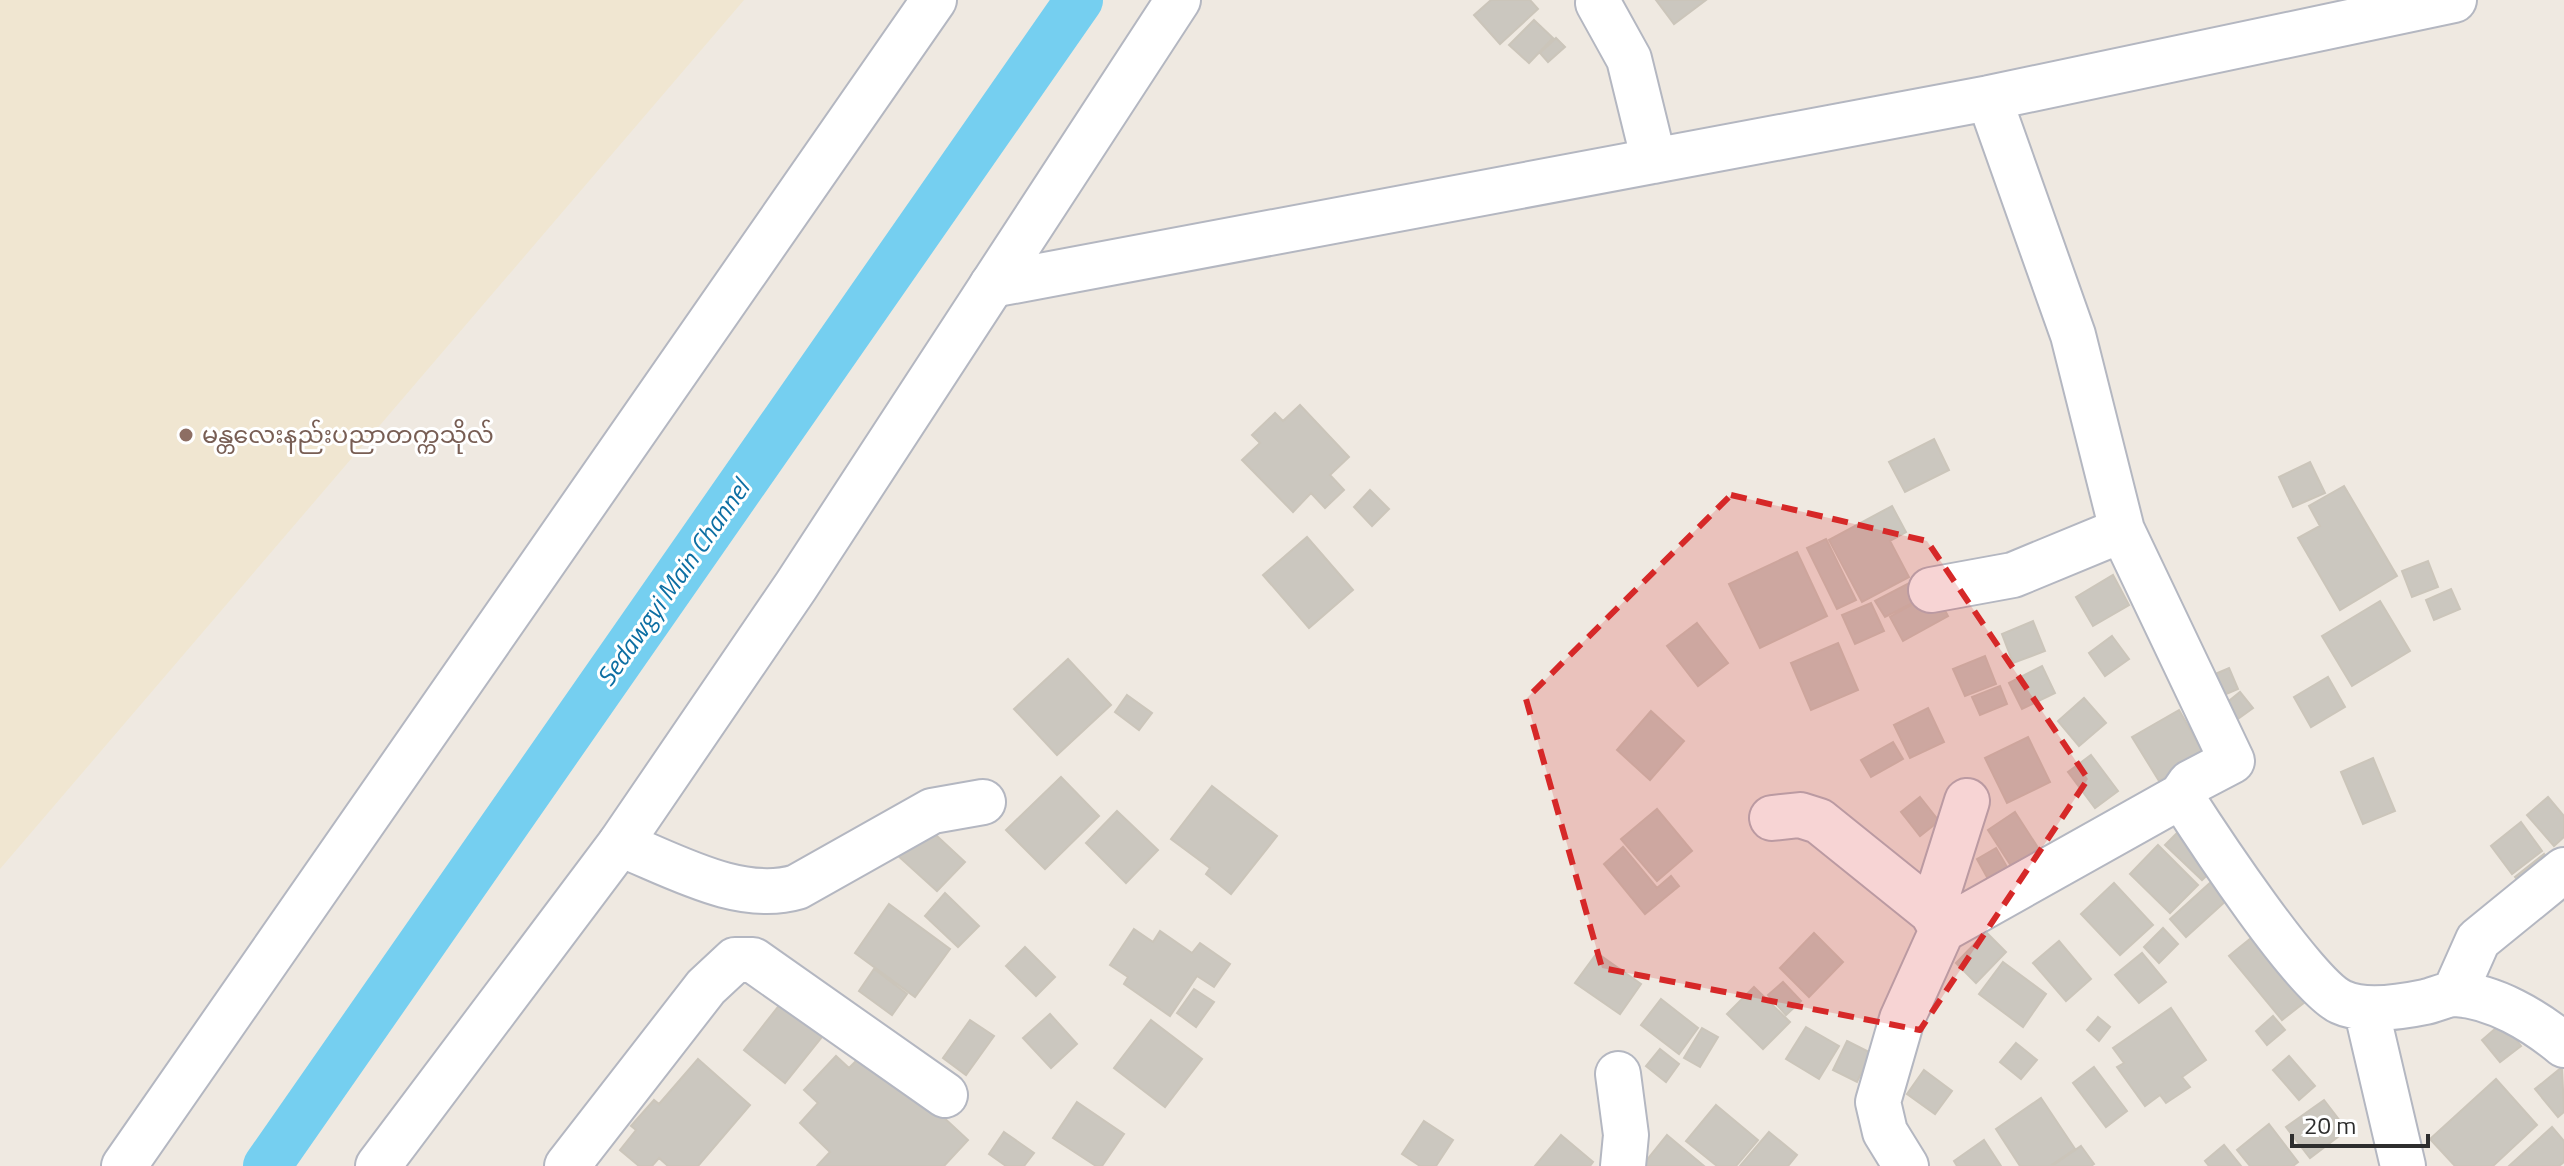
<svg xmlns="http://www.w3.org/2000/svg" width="2564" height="1166" viewBox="0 0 2564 1166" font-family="'Titillium Web','Noto Sans Myanmar',sans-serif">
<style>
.education{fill:#f0e6d1}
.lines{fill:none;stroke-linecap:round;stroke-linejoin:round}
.canal{stroke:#75cff0;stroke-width:48}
.building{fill:#cbc7bf;stroke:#cbc5ba;stroke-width:2}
.street-casing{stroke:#b4b7c1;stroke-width:48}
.secondary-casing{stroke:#b4b7c1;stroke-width:48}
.street{stroke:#fff;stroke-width:44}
.secondary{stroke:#fff;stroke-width:44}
.marked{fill:#d62828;fill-opacity:0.2;stroke:#d62828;stroke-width:6;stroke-dasharray:16 10;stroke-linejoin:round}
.education-dot{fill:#8d6e63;stroke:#fff;stroke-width:3}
.labels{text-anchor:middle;stroke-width:6;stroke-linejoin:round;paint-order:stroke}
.education-label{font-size:24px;fill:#785e54;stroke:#fff;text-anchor:start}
.water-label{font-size:26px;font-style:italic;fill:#0d6fa3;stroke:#fff}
</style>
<rect width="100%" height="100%" fill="#efe9e1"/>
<path class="education" d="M 0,0 L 744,0 L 0,869 Z"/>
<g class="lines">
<path class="canal" d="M 267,1166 L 1079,0"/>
</g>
<path class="building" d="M 1491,0 L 1530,0 L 1538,9 L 1500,44 L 1474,15 Z
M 1656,0 L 1706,0 L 1674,24 Z
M 1534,20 L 1553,38 L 1529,63 L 1509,45 Z
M 1556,38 L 1565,47 L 1548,62 L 1540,53 Z
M 1300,405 L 1349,457 L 1330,475 L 1344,490 L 1325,508 L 1311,493 L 1293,512 L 1242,460 L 1260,443 L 1252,435 L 1275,413 L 1283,421 Z
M 1934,439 L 1949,470 L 1905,492 L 1889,462 Z
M 2310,462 L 2325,493 L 2293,507 L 2279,477 Z
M 2344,486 L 2397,576 L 2340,610 L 2298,538 L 2320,526 L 2309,506 Z
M 1370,490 L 1389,509 L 1372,526 L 1354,507 Z
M 1892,506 L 1906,532 L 1890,541 L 1909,577 L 1862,602 L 1829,540 Z
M 1307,537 L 1353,590 L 1309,628 L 1263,575 Z
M 1826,539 L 1856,600 L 1837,609 L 1807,548 Z
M 1797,552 L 1827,616 L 1760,648 L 1729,584 Z
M 2428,561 L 2438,587 L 2412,597 L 2402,571 Z
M 2113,575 L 2129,605 L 2093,626 L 2076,597 Z
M 1913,581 L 1922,598 L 1885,617 L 1875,601 Z
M 2451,589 L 2460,609 L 2434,620 L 2426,600 Z
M 1935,592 L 1948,616 L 1903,641 L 1890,617 Z
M 2380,601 L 2410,651 L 2352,686 L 2322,636 Z
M 1871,603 L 1884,631 L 1855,644 L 1842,615 Z
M 2033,621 L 2045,651 L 2013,663 L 2002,634 Z
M 1697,623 L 1728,663 L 1698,686 L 1667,646 Z
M 2112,636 L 2129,659 L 2105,676 L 2089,653 Z
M 1838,643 L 1858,690 L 1811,710 L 1791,663 Z
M 1985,656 L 1996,684 L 1965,696 L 1953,669 Z
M 1068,659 L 1111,705 L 1057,755 L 1014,709 Z
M 2042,666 L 2055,693 L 2022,709 L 2009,683 Z
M 2229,668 L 2238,689 L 2217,698 L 2208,677 Z
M 2328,677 L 2345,707 L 2311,727 L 2294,697 Z
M 2000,686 L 2007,704 L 1980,715 L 1972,697 Z
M 2240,692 L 2253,708 L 2231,724 L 2219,709 Z
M 1127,695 L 1152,713 L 1139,730 L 1115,712 Z
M 2084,698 L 2106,723 L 2079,746 L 2058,721 Z
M 1928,708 L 1944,742 L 1910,758 L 1894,725 Z
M 2179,710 L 2204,754 L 2159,781 L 2132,737 Z
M 1651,711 L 1684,741 L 1650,780 L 1617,750 Z
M 2028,737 L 2050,782 L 2007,803 L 1985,758 Z
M 1893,742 L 1903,759 L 1871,777 L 1861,760 Z
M 2091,755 L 2118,791 L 2095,808 L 2068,772 Z
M 2373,758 L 2395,811 L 2363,824 L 2341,772 Z
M 1061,777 L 1099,816 L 1045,869 L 1006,830 Z
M 1212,786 L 1277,836 L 1231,894 L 1206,874 L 1210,868 L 1171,839 Z
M 1920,797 L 1939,821 L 1920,836 L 1901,812 Z
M 2548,797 L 2564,816 L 2564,837 L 2554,846 L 2527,815 Z
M 1657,809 L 1692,851 L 1657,881 L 1621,839 Z
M 1117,811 L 1158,850 L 1126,883 L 1086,843 Z
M 2015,812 L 2044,857 L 2017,875 L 1988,830 Z
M 2521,822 L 2542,851 L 2512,874 L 2491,846 Z
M 924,824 L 965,862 L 937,891 L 896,854 Z
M 2183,827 L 2220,863 L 2202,880 L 2165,845 Z
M 2158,845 L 2198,885 L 2170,913 L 2130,874 Z
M 1623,847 L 1657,888 L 1671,876 L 1679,886 L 1645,914 L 1604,864 Z
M 1996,848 L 2011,874 L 1992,886 L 1977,859 Z
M 2544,854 L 2555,867 L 2526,891 L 2515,877 Z
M 2211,882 L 2227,900 L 2186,937 L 2170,919 Z
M 2114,883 L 2153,925 L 2120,955 L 2081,914 Z
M 945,893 L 979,926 L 958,947 L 925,916 Z
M 889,904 L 950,949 L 915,997 L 855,953 Z
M 2266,926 L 2319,991 L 2282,1020 L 2229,956 Z
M 2163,928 L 2178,944 L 2159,963 L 2144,947 Z
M 1134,929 L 1153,942 L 1160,931 L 1192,953 L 1200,943 L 1230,964 L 1214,987 L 1197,976 L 1170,1016 L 1124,984 L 1128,977 L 1110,965 Z
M 1986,932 L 2006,952 L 1976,983 L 1956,963 Z
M 1814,933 L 1843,962 L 1809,997 L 1780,968 Z
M 2059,941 L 2091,979 L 2066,1001 L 2033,963 Z
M 1025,947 L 1055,977 L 1036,996 L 1006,966 Z
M 1597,953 L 1641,984 L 1620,1014 L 1575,983 Z
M 2142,953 L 2166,982 L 2139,1003 L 2115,975 Z
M 2003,962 L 2046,994 L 2023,1027 L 1979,994 Z
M 874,969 L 907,994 L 892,1015 L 859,991 Z
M 1783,982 L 1801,1001 L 1786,1015 L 1768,995 Z
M 1754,987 L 1790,1022 L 1763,1049 L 1727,1014 Z
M 1194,989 L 1214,1002 L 1196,1027 L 1177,1013 Z
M 785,998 L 826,1032 L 785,1083 L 744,1050 Z
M 1661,999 L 1698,1028 L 1679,1054 L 1641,1025 Z
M 2171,1008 L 2206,1060 L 2182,1077 L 2190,1087 L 2166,1103 L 2160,1095 L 2145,1106 L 2117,1067 L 2124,1063 L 2113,1048 Z
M 1050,1014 L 1077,1044 L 1051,1068 L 1023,1038 Z
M 2273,1016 L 2285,1030 L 2267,1045 L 2256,1031 Z
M 2098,1017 L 2110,1027 L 2099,1041 L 2087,1030 Z
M 970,1020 L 994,1036 L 966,1075 L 943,1058 Z
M 1151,1020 L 1202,1059 L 1165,1107 L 1114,1068 Z
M 2503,1022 L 2521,1046 L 2500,1062 L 2482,1040 Z
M 1806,1027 L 1839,1046 L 1819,1079 L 1786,1059 Z
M 1702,1028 L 1718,1037 L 1700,1067 L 1684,1058 Z
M 1847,1041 L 1871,1053 L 1857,1082 L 1833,1070 Z
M 2016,1043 L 2037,1060 L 2021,1079 L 2000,1062 Z
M 869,1048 L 968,1140 L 944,1166 L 817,1166 L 830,1152 L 800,1123 L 818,1103 L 804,1090 L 836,1056 L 849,1068 Z
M 1660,1049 L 1679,1064 L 1666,1082 L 1646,1066 Z
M 2289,1056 L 2315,1086 L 2299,1100 L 2273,1070 Z
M 698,1059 L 750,1105 L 698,1166 L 668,1166 L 659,1158 L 652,1166 L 639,1166 L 620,1150 L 636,1130 L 631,1126 L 654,1100 L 659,1104 Z
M 2094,1067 L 2127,1111 L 2106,1127 L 2073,1083 Z
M 2562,1067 L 2564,1112 L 2558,1117 L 2535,1089 Z
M 1924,1070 L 1952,1091 L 1935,1114 L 1907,1094 Z
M 2496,1079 L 2537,1125 L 2493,1166 L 2455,1166 L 2430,1139 Z
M 2041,1098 L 2075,1149 L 2050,1166 L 2020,1166 L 1996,1129 Z
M 2324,1100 L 2347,1130 L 2310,1158 L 2286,1127 Z
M 1077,1102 L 1124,1134 L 1102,1166 L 1096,1166 L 1053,1138 Z
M 1716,1105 L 1758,1140 L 1736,1166 L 1717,1166 L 1686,1141 Z
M 1424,1121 L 1453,1140 L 1436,1166 L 1420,1166 L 1402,1154 Z
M 2269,1124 L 2298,1162 L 2293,1166 L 2250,1166 L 2237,1150 Z
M 2552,1127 L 2564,1141 L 2564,1162 L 2559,1166 L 2509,1166 Z
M 1004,1132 L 1034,1153 L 1024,1166 L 1006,1166 L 989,1154 Z
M 1769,1132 L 1797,1155 L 1788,1166 L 1740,1166 Z
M 1561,1135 L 1593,1162 L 1590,1166 L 1535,1166 Z
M 1667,1135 L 1704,1166 L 1642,1166 Z
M 1984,1140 L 2001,1166 L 1957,1166 L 1954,1161 Z
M 2224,1145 L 2241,1166 L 2209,1166 L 2205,1161 Z
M 2081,1146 L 2094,1164 L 2091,1166 L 2052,1166 Z"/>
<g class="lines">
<defs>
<path id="street" d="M 1598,3 L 1629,59 L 1654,161
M 992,285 L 1989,98 L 2454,0
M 1931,590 L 2013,575 L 2122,530
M 2181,796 C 2206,835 2305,986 2341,1002 C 2364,1013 2401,1007 2425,1002 C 2435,1000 2446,994 2455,994 C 2494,996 2535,1021 2564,1045
M 1772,818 L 1800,815 L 1819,821 L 1932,912 L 1942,930
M 620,844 C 673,865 740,904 797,887 L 932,811 L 983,802
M 1932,912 L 1967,801
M 2454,994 L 2478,940 L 2564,870
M 2366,1008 L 2403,1166
M 1618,1074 L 1626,1135 L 1623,1166
M 124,1166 L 934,0
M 567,1166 L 706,987 L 735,960 L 753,960 L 945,1095
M 1906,1166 L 1885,1132 L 1878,1102 L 1902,1019 L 1942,930 L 2181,796 L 2190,783 L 2232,761 L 2122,530 L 2073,335 L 1989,98"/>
<path id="secondary" d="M 378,1166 L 620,844 L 796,586 L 1178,0"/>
</defs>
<use href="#street" class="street-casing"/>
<use href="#secondary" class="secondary-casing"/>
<use href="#street" class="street"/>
<use href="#secondary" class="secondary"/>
</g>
<path class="marked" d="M 1731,495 L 1927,541 L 2088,779 L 1920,1030 L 1602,968 L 1526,699 Z"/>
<circle class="education-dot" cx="186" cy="435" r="8"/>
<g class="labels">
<g class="education-label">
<text x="202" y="443">မန္တလေးနည်းပညာတက္ကသိုလ်</text>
</g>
<g class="water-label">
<text transform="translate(673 583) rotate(-55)" y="9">Sedawgyi Main Channel</text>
</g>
</g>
<path d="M2292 1134v12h136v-12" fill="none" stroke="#2e2e2e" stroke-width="4"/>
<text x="2304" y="1134" font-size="24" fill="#2e2e2e" stroke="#ffffff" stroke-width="6" paint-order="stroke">20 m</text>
</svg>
